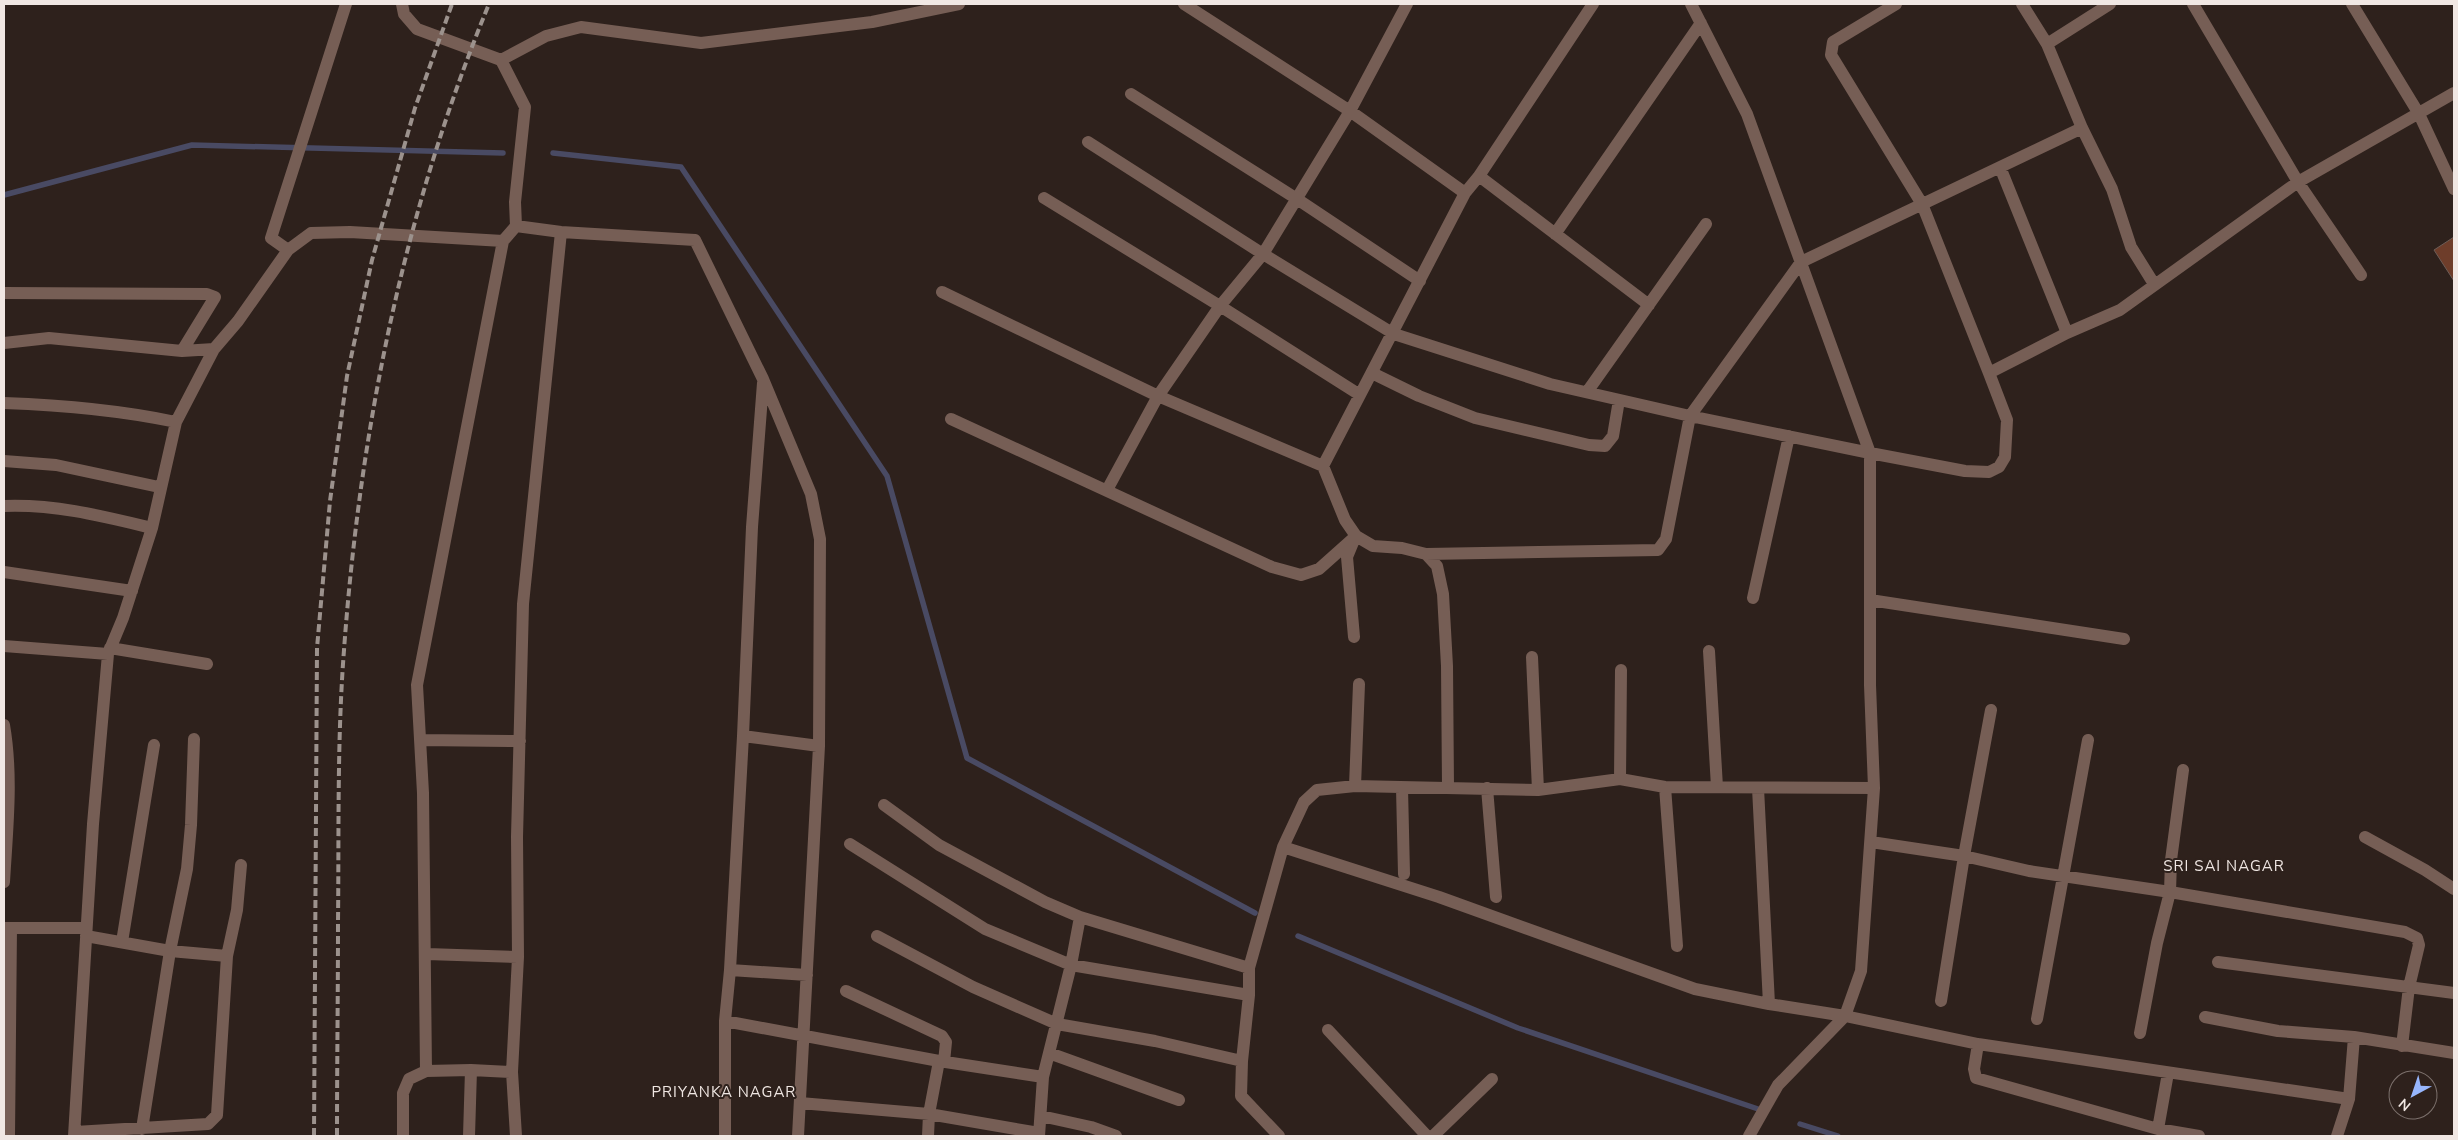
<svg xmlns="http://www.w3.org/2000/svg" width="2458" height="1140" viewBox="0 0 2458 1140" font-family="'Nunito Sans',sans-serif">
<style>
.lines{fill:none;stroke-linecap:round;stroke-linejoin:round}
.stream{stroke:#494a63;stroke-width:5.5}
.building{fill:#6e3d2a;stroke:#6d5d57}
.minor{stroke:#765e55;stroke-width:12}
.rail{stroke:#9c928d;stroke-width:4;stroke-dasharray:8 4;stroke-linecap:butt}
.labels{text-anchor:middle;stroke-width:4;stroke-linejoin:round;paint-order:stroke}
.neighbourhood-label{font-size:15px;letter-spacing:1px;fill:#f0e7e3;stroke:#2e211c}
</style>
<rect width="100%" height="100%" fill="#2e211c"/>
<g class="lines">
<path class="stream" d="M 553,153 L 681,167 L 887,476 L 967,758 L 1255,913
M 4,195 L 192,145 L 503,153
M 1298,936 L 1518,1028 L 1761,1110
M 1800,1124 L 1838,1136"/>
</g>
<path class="building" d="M 2454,237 L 2454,281 L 2434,250 Z"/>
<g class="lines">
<path class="minor" d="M 402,4 L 404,14 L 417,29 L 501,60 L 525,107 L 515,202 L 516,226
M 1184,4 L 1350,111 L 1465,193
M 1407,4 L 1350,111 L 1263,254 L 1220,306 L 1158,396 L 1323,466 L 1465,193 L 1479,176 L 1593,4
M 1691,4 L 1747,114 L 1870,453 L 1870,685 L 1874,788 L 1861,971 L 1845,1016 L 1778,1085 L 1749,1136
M 2022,4 L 2047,44 L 2082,128 L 2112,189 L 2131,247 L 2154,284
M 2193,4 L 2298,182 L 2361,275
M 2352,4 L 2419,114 L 2454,189
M 2047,44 L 2110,4
M 501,60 L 546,36 L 581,27 L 701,43 L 872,22 L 959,4
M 1131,94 L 1297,199 L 1420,281
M 1088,142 L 1263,254 L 1394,334 L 1550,384 L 1690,416 L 1870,453 L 1965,471 L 1989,472 L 1999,467 L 2005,457 L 2007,420 L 1989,373 L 1922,204 L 1831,55 L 1833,42 L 1896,4
M 2000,167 L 2067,333
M 1479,176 L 1649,305
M 1044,198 L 1220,306 L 1360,395
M 1555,234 L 1701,23
M 288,250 L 311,233 L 350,232 L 503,241 L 516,226 L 561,232 L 695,240 L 763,379 L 811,494 L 820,539 L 819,746 L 798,1136
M 942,292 L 1158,396 L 1107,490
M 4,293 L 207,294 L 215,297 L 182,351
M 4,343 L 49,338 L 182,351 L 214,349
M 1372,373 L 1419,396 L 1475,418 L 1589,445 L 1605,446 L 1613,436 L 1619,400
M 1989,373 L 2067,333 L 2120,310 L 2298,182 L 2454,93
M 1587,392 L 1706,224
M 4,403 C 62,405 119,410 176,422
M 951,419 L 1272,567 L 1301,575 L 1319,569 L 1356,536
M 4,461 L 56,465 L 159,487
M 1323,466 L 1345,520 L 1356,536 L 1373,546 L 1402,548 L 1426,554 L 1437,566 L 1443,594 L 1447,666 L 1448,787
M 4,506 C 55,504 102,516 152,528
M 1426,554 L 1658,550 L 1666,539 L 1690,416 L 1801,262 L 2082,128
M 4,572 L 132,591
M 1753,598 L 1789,436
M 1870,600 L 2124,639
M 1354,637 L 1347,557 L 1354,540
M 4,646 L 108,654
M 110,648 L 207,664
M 1709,651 L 1717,787
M 1532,657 L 1538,790
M 4,725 C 13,777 7,830 4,882
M 743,736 L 819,746
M 420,740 L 520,741
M 2183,770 L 2171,860 L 2170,892 L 2405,932 L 2417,938 L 2419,945 L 2409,987 L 2402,1046
M 1620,779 L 1621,670
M 1355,786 L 1359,684
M 1665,787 L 1677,946
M 1402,788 L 1404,874
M 1487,788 L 1496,897
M 1758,788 L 1769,1004
M 884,805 L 939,845 L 1045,902 L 1080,917 L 1249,968
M 2365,837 L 2425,870 L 2454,889
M 1871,842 L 1964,856 L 2029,871 L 2170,892 L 2157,943 L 2140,1033
M 850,844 L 985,929 L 1071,965 L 1249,995
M 1283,847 L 1439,897 L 1695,989 L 1769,1004 L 1845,1016 L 1978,1044 L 2349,1099 L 2354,1037
M 4,928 L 86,928
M 86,936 L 170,951 L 227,956
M 877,936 L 973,987 L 1057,1024 L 1155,1041 L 1242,1061
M 122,942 L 154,745
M 427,954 L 518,957
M 2218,962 L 2454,993
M 730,970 L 807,975
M 846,991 L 942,1036 L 946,1042 L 944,1062
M 1941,1001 L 1964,856 L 1991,710
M 2205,1017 L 2278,1031 L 2354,1037 L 2454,1053
M 2037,1019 L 2088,740
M 725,1021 L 939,1061 L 1043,1077 L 1039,1136
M 1328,1030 L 1427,1136
M 1978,1044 L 1974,1069 L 1976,1078 L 2158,1129 L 2199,1136
M 1049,1053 L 1179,1100
M 426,1071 L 471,1070 L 512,1072 L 516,1136
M 512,1072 L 518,957 L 517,837 L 523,604 L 561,232
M 1043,1077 L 1071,965 L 1080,917
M 800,1103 L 929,1114 L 1039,1133
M 1041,1116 L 1091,1127 L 1116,1136
M 142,1129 L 170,951 L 187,869 L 191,825 L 194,739
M 2158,1129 L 2168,1073
M 75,1132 L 208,1124 L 217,1115 L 227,956 L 237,910 L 241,865
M 9,1136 L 11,928
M 74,1136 L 93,824 L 108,654 L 123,618 L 152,528 L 176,422 L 214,349 L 238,321 L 288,250 L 271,238 L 346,4
M 403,1136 L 403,1093 L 409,1079 L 426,1071 L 423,793 L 417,685 L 503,241
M 469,1136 L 471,1070
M 725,1136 L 725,1021 L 730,970 L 743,736 L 752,527 L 763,383
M 928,1136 L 929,1114 L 939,1061
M 1279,1136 L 1241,1096 L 1242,1061 L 1249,995 L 1249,968 L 1283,847 L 1304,802 L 1317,790 L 1355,786 L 1538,790 L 1620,779 L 1665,787 L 1874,788
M 1433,1136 L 1492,1079
M 2337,1136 L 2349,1099"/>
<path class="rail" d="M 314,1136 L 317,648 L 330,501 L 347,376 L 372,260 L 415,108 L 452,4
M 337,1136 C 337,1065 338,993 338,922 C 339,832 337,741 344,650 C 360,429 404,210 489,4"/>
</g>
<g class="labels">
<g class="neighbourhood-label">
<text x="2224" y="871">SRI SAI NAGAR</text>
<text x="724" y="1097">PRIYANKA NAGAR</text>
</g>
</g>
<rect width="2458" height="1140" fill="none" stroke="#f0e7e3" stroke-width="10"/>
<g transform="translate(2413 1095) rotate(220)"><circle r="24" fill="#2e211c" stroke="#7c706c"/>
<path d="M0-4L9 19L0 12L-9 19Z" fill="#97b6fd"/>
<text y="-8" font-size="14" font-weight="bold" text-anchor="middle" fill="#f0e7e3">N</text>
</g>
</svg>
